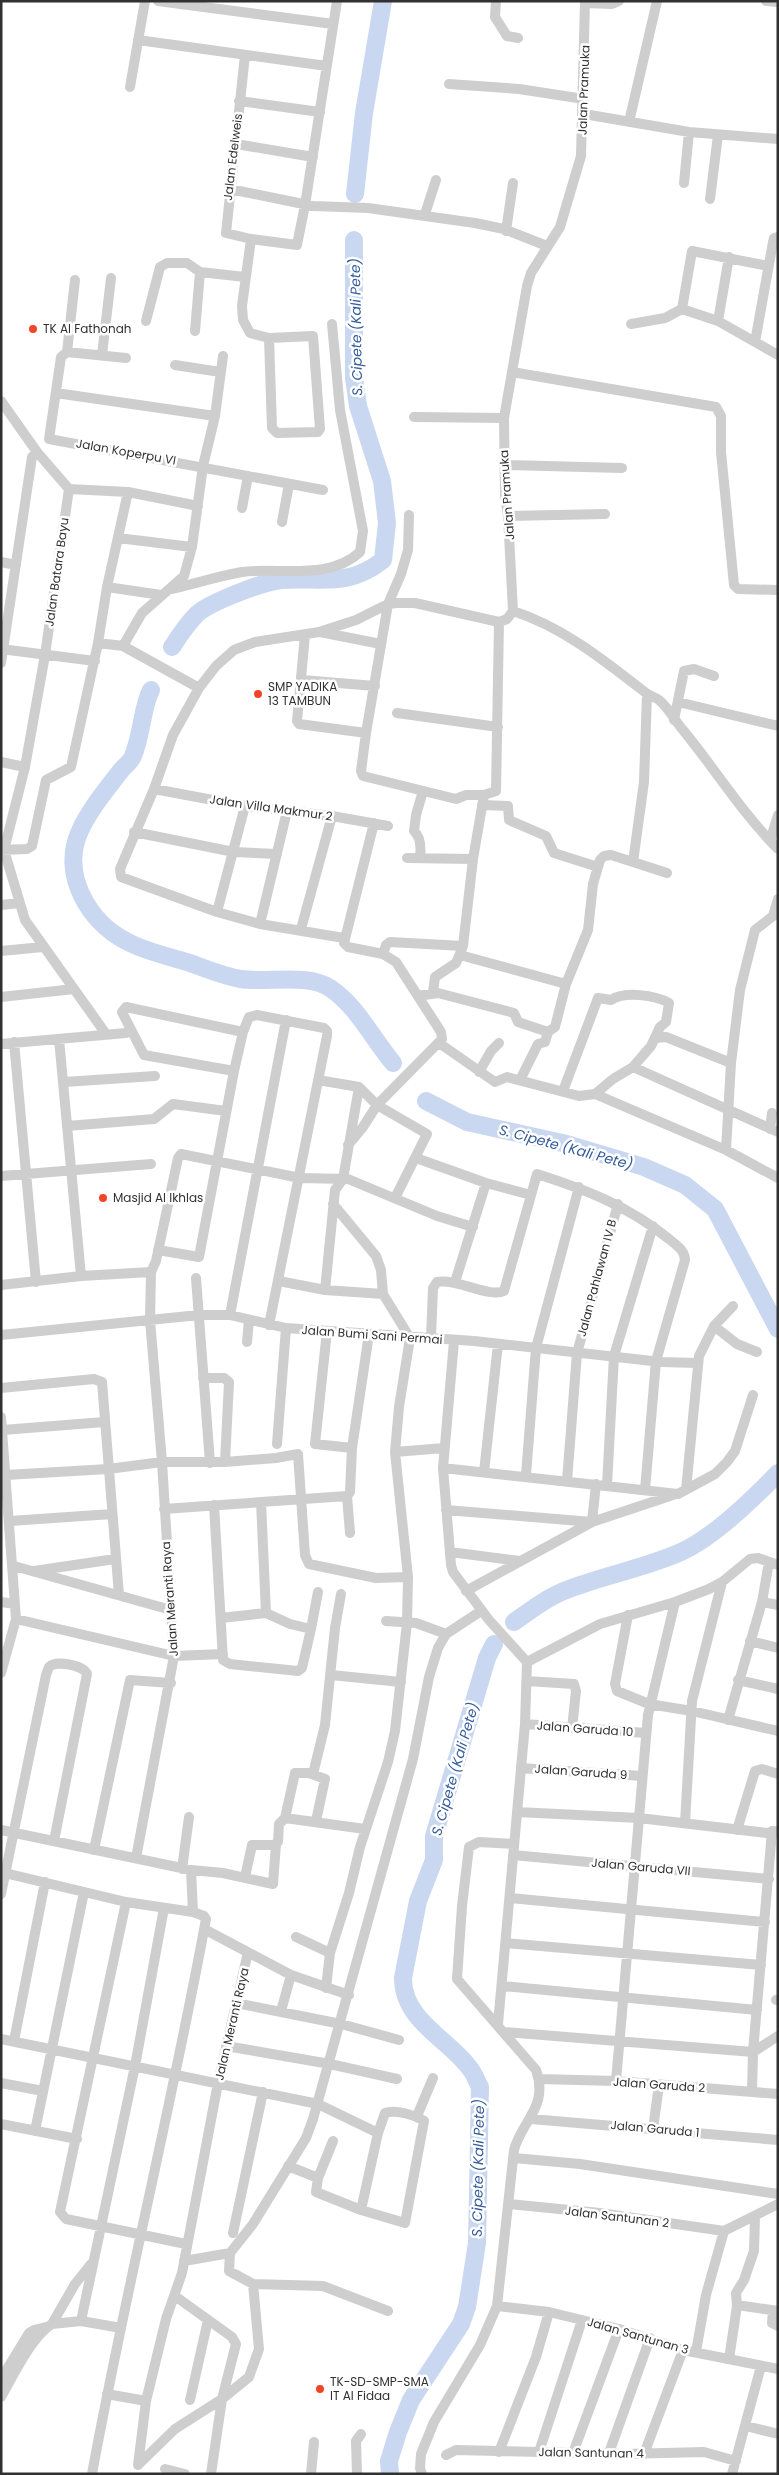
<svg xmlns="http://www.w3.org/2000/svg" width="779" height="2475" viewBox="0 0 779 2475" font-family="Poppins,sans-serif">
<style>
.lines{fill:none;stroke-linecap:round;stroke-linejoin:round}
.river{stroke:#c9d8f0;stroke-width:18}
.street{stroke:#cecece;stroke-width:10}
.poi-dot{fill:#f44427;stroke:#fff;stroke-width:2}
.labels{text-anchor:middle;stroke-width:5;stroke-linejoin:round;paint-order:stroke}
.street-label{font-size:12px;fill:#313131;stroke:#fff}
.poi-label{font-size:12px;fill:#313131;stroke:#fff;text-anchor:start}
.water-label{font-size:14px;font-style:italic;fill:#375e9b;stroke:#fff}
</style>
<rect width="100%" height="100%" fill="#fff"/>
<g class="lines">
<path class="river" d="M 355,194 L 364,113 L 383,1
M 172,647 C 179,636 187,624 197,614 C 210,602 263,582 281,580 C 321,577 348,588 383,560 L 387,523 L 382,481 L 358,406 L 354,378 L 354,240
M 151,690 C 142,707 142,735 133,756 C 131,762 123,767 119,773 C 105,791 88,812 79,833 C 61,875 89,922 126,941 C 144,951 167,956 187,962 C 205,968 222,976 241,979 C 267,983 308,973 330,988 C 357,1006 372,1038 393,1063
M 426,1101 L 467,1122 L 567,1144 L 644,1167 L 685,1185 L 715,1209 L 778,1329
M 514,1622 C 531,1610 549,1596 569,1589 C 605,1575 645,1568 681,1552 C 714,1537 752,1500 778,1473
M 390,2474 L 389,2461 L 398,2432 L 411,2400 L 461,2324 L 467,2307 L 477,2243 L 480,2087 C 477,2082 475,2075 471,2070 C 451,2040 403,2022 403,1978 L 418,1901 L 434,1860 L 434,1836 L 487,1658 L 494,1644"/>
<path class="street" d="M 158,1 L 333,24
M 496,1 L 495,17 L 507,36 L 518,38
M 585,1 L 581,156 L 560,227 L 531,273 L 527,286 L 504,418 L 505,495 L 508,516 L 513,611 C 563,627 605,661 646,693 C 650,696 655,697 659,700 C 668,707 675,721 683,730 C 715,769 742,813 778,849
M 766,1 L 778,2
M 586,3 L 612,4 L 619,1
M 138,40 L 327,66
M 245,55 L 226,233 L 251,239 L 297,245 L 305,205 L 337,1
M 449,84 L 519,89 L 584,99
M 130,87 L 145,1
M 239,101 L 320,112
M 584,114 L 689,132 L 778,139
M 629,122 L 657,1
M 236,144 L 313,157
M 684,183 L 689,132
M 230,189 L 313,206 L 368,208 L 475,223 L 504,229 L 547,246
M 710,199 L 718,135
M 425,214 L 436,180
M 506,231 L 513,183
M 251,239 L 242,306 L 243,320 L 250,333 L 269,338 L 272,428 L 277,433 L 318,432 L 320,429 L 313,336 L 269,338
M 75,280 L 67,352 L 61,357 L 49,439 L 323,490
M 682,309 L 692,251 L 768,266
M 146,321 L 160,267 L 167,263 L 187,263 L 200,272 L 245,277
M 718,321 L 729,257
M 631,324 L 665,318 L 682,309 L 718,321 L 778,355
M 195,331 L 200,272
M 755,342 L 773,242 L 774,238 L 778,237
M 67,352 L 126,358
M 102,355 L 111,278
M 175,365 L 220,372
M 512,372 L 716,407 L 721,416 L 721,452 L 734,585 L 738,589 L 778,590
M 56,393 L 215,416
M 1,401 L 37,452 L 69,489 L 128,492 L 198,506
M 414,417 L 504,418
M 504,465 L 622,468
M 69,489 L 45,655 L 25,767 L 4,850 L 25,920 L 106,1034
M 242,508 L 248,476
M 508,516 L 605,514
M 282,522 L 289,484
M 118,538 L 192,547
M 1,562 L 16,565
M 107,587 L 161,595
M 171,589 C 195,584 218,576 242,572 C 280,567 329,581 360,552 L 363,531 L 340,410 L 332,324
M 320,632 L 381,644
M 305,635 L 297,721 L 299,724 L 366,733 L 388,604 L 401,574 L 408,550 L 409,515
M 98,643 L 107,587 L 128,492
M 123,646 L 142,613 L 184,576 L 192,547 L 203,466 L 215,416 L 223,356
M 1,649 L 95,661
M 1,663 L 32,457 L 37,452
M 302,680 L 375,686
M 678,702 L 778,726
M 397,713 L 498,727
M 674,720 L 684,671 L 694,669 L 714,676
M 366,733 L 361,771 L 363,776 L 456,799 L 466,795 L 484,795 L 496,791 L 499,622
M 1,762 L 25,767
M 154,789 L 245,806 L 332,816 L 388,826
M 482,805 L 508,806 L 509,820 L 546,836 L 554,853 L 598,867
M 134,832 L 234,852 L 277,854
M 770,841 L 778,815
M 1,850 L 27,849 L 32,846 L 46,780 L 71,767 L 98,643 L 123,646 L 199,688
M 407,858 L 473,859
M 420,858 C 421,849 421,837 414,831 L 416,815 L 423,791
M 633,862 L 667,873
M 1,905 L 19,903
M 217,912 L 245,806
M 260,924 L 287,811
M 301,929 L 332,816
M 344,938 L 260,924 L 217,912 L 121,877 L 120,869 L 154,789 L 173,735 L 199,688 L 216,666 L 234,650 L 255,642 L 319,632 L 356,620 L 388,604 L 397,603 L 415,603 L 499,622 L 507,619 L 513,611
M 1,951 L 43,947
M 383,954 L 386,945 L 390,942 L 463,946 L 473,859 L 484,795
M 460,955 L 566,984 L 555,1027 L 548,1032 L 545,1042 L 538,1044 L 520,1080
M 566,984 L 588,930 L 593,884 L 600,860 L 604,856 L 611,855 L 633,862 L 644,782 L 647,694
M 433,992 L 435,977 L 456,963 L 462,949
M 418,996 L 438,993 L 514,1013 L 518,1022 L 548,1032
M 1,997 L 74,989
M 656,1038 L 666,1037 L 731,1063
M 59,1039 L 81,1276
M 14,1042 L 36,1282
M 439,1043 L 495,1082 L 507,1077 L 579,1096 L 595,1094 L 613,1079 L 633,1067 L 651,1046 L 660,1027 L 666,1022 L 669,1003 C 655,995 625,991 611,1000 L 598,998 L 563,1091
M 1,1044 L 126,1033
M 633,1067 L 778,1132
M 234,1071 L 144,1055 L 122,1012 L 126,1007 L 243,1032
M 479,1072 L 491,1051 L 499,1043
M 318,1080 L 359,1087 L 377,1105 L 427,1134 L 395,1198
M 64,1082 L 155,1076
M 595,1094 L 726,1150 L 778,1178
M 67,1126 L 154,1119 L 173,1104 L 226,1111
M 770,1129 L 772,1113
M 348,1145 L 363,1127 L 377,1105 L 442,1039 L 441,1032 L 396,962 L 383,954 L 348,947 L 344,943 L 374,823
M 726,1150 L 731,1063 L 740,990 L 755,930 L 773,916 L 778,899
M 416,1158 L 486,1183 L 531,1195
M 1,1176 L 151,1164
M 158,1250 L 199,1257 L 234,1071 L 243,1032 L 249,1017 L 257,1015 L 324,1028 L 327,1031 L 327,1036 L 269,1325
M 151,1272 L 156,1261 L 178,1158 L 181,1154 L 300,1178 L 348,1179 L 437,1216 L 473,1227
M 196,1278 L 210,1463
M 279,1281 L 325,1290 L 383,1294
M 455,1282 L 486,1183
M 1,1285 L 81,1276 L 151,1272 L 150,1320 L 162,1462 L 174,1656 L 136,1858
M 325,1290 L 335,1190 L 343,1179 L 359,1087
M 230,1315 L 286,1020
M 714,1326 L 737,1344 L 757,1352
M 327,1331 L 315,1444 L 352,1448
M 1,1335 L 199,1315 L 230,1315 L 286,1328 L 474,1341 L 661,1362 L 697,1363
M 431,1338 L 433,1288 L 437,1282 C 456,1278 489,1298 504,1291 L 537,1174 C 587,1190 628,1206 669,1239 C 676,1245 685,1250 685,1260 L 656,1361 L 645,1490
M 454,1341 L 443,1468 L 451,1565 L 453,1572 L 489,1620 L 527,1662 L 525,1724 L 498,2024
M 247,1342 L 249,1320
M 203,1378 L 224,1378 L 229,1382 L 225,1462
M 1,1388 L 94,1379 L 102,1382 L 119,1595
M 1,1417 L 16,1619 L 174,1656 L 223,1654
M 3,1430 L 104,1422
M 277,1444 L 286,1328
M 395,1452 L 444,1448
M 443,1468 L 678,1494 L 715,1474 L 727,1462 L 735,1451 L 753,1395
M 484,1472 L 498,1344
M 6,1475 L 108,1469 L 162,1462 L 225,1462 L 276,1458 L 298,1454 L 305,1555 L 309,1564 L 376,1578 L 408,1577
M 526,1475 L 536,1348 L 579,1187
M 567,1481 L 577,1353 L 618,1204
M 607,1485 L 614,1356 L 653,1226
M 686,1490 L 699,1356 L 714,1326 L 733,1306
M 347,1496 L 350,1533
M 214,1505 L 223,1660 L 230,1664 L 298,1671 L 302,1668 L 311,1629 L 290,1624 L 266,1613 L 261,1502
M 164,1509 L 347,1496 L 350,1492 L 352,1448 L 369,1334
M 446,1510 L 592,1522 L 596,1484
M 10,1521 L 112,1514
M 450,1552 L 520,1561
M 14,1566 L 171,1610
M 34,1571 L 115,1559
M 466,1591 L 592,1522 L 673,1495
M 1,1602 L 15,1604
M 762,1602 L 778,1605
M 628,1615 L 615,1684 L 617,1691 L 649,1704 L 692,1711 L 778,1731
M 221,1618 L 266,1613
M 386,1621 L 416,1623 L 446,1634
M 311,1629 L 318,1592
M 750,1641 L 778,1648
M 527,1662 L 600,1624 L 675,1602 L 709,1589 L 722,1582 L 750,1559 L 758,1558 L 778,1565
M 1,1673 L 16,1619
M 331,1675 L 401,1682
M 738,1680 L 778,1689
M 527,1681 L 574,1684 L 576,1691 L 572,1728
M 728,1720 L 762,1602 L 769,1562
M 525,1724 L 646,1733
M 521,1768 L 642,1776
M 313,1774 L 325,1725 L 335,1628 L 341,1594
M 517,1812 L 639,1818 L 767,1833 L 778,1831
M 285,1818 L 365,1829
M 685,1823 L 692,1701 L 722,1582
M 1,1830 L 191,1870 L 193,1912
M 737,1830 L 755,1771 L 762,1769 L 778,1774
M 94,1850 L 130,1680 L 171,1683
M 513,1855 L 769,1879
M 182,1869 L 189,1817
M 191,1870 L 223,1873 L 273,1884 L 276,1844
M 1,1872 L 126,1902 L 193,1912 L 204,1916 L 206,1919 C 172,2105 126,2288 92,2474
M 245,1877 L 252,1845 L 274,1845 L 278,1842 L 279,1824 L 285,1818 L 295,1773 L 309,1773 L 325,1779 L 316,1821
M 1,1894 L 46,1675 L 49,1667 C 56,1660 83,1665 87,1674 L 54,1841
M 510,1898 L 765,1922
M 126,1902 L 60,2212 L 66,2219 L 186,2244
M 204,1929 L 291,1975 L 349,1995
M 296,1937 L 330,1953
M 506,1943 L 761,1965
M 503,1986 L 757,2010
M 326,1988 L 330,1953 L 349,1893 L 360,1847 L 388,1762 L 395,1731 L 407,1623 L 408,1577 L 395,1452 L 399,1407 L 410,1338 L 383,1294 L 381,1270 L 376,1256 L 333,1204
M 776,2000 L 778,2000
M 236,2003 L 341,2024 L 399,2040
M 281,2011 L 291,1975
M 504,2032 L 753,2052 L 778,2036
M 1,2039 L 318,2104 L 378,2133
M 14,2041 L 45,1882
M 226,2046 L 330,2064 L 397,2079
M 539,2079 L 616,2081 L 778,2094
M 616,2081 L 648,1715 L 675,1602
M 1,2083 L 43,2091
M 752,2092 L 753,2052 L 772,1831
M 417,2116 L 433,2078
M 531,2119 L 778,2140
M 1,2124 L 77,2139
M 653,2129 L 659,2085
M 35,2131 L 84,1892
M 333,2141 L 318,2178 L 316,2192 L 361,2210 L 405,2223 L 424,2121 C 415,2115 395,2109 385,2113 L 378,2133 L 361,2210
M 514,2158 L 580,2164 L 778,2194
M 288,2166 L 318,2178
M 509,2204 L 600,2213 L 724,2231
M 724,2231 L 778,2204
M 233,2233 L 263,2092
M 184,2261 L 230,2253
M 175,2296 L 232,2337 L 236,2344 L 222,2399 L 211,2474
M 737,2305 L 778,2311
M 497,2306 L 549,2312 L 619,2329 L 683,2350 L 778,2369
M 388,2311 L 323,2286 L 253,2284 L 229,2271 L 230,2253 L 253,2224 L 306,2138 L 313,2119 L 413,1759 L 429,1677 L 438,1648 L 446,1634 L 481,1611
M 773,2311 L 772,2323 L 778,2326
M 81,2321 L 135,2066 L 164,1908
M 52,2324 L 81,2321 L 121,2328
M 696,2352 L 706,2295 L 724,2231
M 729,2359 L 737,2306 L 736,2293 L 744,2280 L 754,2251 L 755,2217
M 1,2379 L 29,2333 L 34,2330 L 46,2327
M 107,2394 L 146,2401
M 1,2397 C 13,2376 32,2336 52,2324 L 75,2284 L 91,2264
M 190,2400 L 208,2320
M 746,2426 L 778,2434
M 499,2452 L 536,2357 L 549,2312
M 539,2452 L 582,2320
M 573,2453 L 619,2329
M 609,2453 L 650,2338
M 644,2454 L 683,2350
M 446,2455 L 456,2450 L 624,2454 L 704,2452 L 736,2461
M 138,2465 L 146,2401 L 166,2319 L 182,2273 L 218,2083 L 248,1952
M 138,2465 L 175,2429 L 222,2399 L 249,2377 L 259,2349 L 253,2284
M 165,2469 L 185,2474
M 311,2474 L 314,2442
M 357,2474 L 356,2441 L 361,2434
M 422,2474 L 420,2468 L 421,2454 L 434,2422 L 480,2345 L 497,2306 L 514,2150 C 522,2120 549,2107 536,2070 L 457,1979 L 462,1906 L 469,1847 L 479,1842 L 514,1844
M 732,2474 L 761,2366"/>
</g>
<g class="poi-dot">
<circle cx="33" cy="329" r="5"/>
<circle cx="258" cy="694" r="5"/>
<circle cx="103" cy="1198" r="5"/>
<circle cx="320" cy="2389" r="5"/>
</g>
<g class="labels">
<g class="street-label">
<text transform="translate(584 90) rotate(-88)" y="4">Jalan Pramuka</text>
<text transform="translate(233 157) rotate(-83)" y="4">Jalan Edelweis</text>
<text transform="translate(126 452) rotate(10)" y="4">Jalan Koperpu VI</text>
<text transform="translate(507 495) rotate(-94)" y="4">Jalan Pramuka</text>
<text transform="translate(57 572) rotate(-82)" y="4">Jalan Batara Bayu</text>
<text transform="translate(271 808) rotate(8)" y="4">Jalan Villa Makmur 2</text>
<text transform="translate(597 1278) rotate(-75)" y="4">Jalan Pahlawan IV B</text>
<text transform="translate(372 1335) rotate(4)" y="4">Jalan Bumi Sani Permai</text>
<text transform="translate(170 1599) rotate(-94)" y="4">Jalan Meranti Raya</text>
<text transform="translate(585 1729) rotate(4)" y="4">Jalan Garuda 10</text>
<text transform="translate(581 1772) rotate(4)" y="4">Jalan Garuda 9</text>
<text transform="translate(641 1867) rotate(5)" y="4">Jalan Garuda VII</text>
<text transform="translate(232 2024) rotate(-77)" y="4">Jalan Meranti Raya</text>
<text transform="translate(659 2085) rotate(4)" y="4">Jalan Garuda 2</text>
<text transform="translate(655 2129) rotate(5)" y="4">Jalan Garuda 1</text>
<text transform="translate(617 2217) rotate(7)" y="4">Jalan Santunan 2</text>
<text transform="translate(638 2336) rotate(16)" y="4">Jalan Santunan 3</text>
<text transform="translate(591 2453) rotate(1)" y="4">Jalan Santunan 4</text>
</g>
<g class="poi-label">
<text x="43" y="333">TK Al Fathonah</text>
<text x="268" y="691">SMP YADIKA<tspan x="268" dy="14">13 TAMBUN</tspan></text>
<text x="113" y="1202">Masjid Al Ikhlas</text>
<text x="330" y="2386">TK-SD-SMP-SMA<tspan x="330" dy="14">IT Al Fidaa</tspan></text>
</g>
<g class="water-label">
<text transform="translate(356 327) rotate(-91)" y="5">S. Cipete (Kali Pete)</text>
<text transform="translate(566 1147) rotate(15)" y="5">S. Cipete (Kali Pete)</text>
<text transform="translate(455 1769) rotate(-74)" y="5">S. Cipete (Kali Pete)</text>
<text transform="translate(478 2168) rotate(-89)" y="5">S. Cipete (Kali Pete)</text>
</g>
</g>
<rect width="779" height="2475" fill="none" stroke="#313131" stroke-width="5"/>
</svg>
